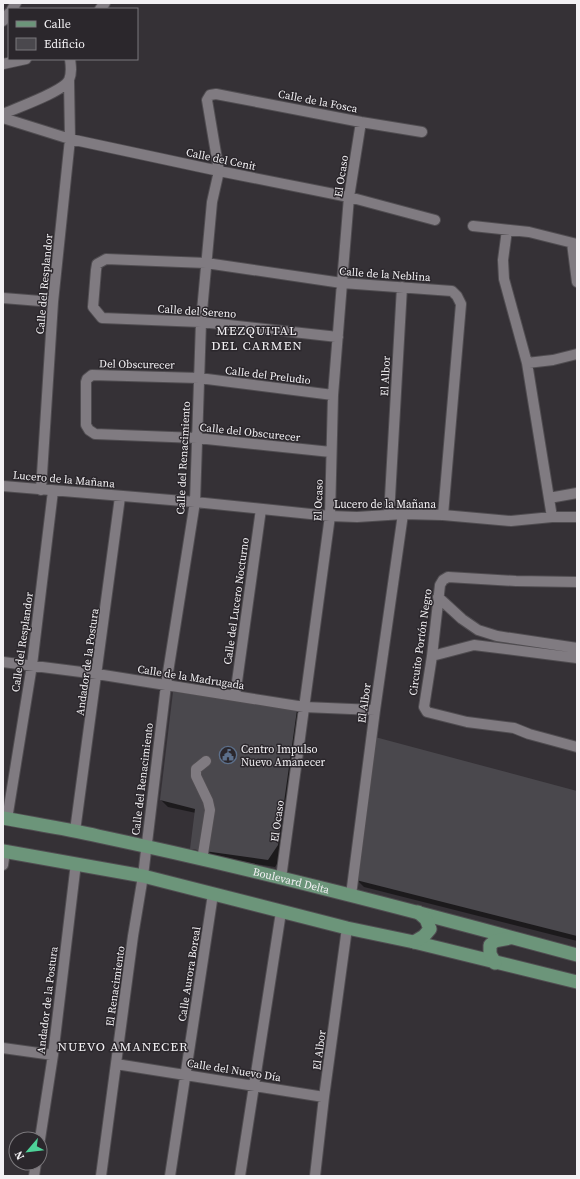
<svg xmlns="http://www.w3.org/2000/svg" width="580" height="1179" viewBox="0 0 580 1179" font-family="'Source Serif 4',serif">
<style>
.shadow{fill:#0007}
.building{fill:#4a484d}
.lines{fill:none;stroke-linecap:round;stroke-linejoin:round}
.minor-casing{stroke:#504d51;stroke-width:12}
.major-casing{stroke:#504d51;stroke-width:15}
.minor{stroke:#807b81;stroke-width:10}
.major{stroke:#6c957a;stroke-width:13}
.labels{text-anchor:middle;stroke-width:3;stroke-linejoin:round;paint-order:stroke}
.street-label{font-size:11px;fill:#f3f1f4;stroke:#2b272c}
.poi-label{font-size:11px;fill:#f3f1f4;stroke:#2b272c;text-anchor:start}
.quarter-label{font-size:13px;letter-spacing:1px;fill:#f3f1f4;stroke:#2b272c}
</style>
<rect width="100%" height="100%" fill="#353136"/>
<path class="shadow" d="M 296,711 L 303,718 L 285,852 L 275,867 L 198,855 L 191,848 L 196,813 L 168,807 L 161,800 Z
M 577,792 L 577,941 L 364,887 L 357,880 Z"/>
<path class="building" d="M 173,692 L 297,710 L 278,845 L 268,860 L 190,849 L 195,809 L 160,800 Z
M 375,737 L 577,791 L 577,936 L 356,880 Z"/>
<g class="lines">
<defs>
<path id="minor" d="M 12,9 L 16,3
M 100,9 L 105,3
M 3,21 L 9,13
M 3,64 L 26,59
M 3,114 C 16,108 63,92 69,80 C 72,73 71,66 70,59
M 3,118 L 70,139 L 219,171 L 349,197 L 435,220
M 473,226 L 529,232 L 577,244
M 507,230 L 503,260 L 504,279 L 527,363 L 552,517
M 572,243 L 577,282
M 3,298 L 53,302
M 338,337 L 201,322 L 102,318 L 93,307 L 96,270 L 97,264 L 106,259 L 206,263 L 342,283 L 452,291 L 457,296 L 461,304 L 443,515
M 527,363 L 553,360 L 577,354
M 331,452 L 197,438 L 95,434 L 89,430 L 86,425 L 86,382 L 87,379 L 92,375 L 199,378 L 333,395
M 3,486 L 195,502 L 330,516 L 357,517 L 403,514 L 443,515 L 511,521 L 552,517 L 577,517
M 41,490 L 53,302 L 70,139 L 69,81
M 549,498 L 577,493
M 389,515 L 402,287
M 577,582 L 516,581 L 448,577 L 443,580 L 440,585 L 432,656 L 424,707 L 427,712 L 467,722 L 514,728 L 529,734 L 577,747
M 438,597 L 462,619 L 478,630 L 497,636 L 577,648
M 432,656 L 474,645 L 577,658
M 3,662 L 97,674 L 304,707 L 375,710
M 235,696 L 261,509
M 7,819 L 32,665 L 53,491
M 75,831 L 120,497
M 202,860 L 210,810 L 208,801 L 196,776 L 196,769 L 206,761
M 3,865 L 5,852
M 281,878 L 330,516 L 333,395 L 342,283 L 349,197 L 361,122
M 351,895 L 375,710 L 403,514
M 3,1048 L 53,1055
M 116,1064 L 324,1097
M 40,1139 L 53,1055 L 76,863
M 34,1176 L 36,1163
M 101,1176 L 133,936 L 143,876 L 166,685 L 195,502 L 201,322 L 212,202 L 219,171 L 207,100 L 210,95 L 216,94 L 361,122 L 422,132
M 170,1176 L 213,894
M 240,1176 L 281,912
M 315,1176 L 324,1097 L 347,928"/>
<g id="major">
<path id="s1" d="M 3,818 C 35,824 67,829 98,836 C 259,870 418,912 577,955"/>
<path d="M 3,851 L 143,876 L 347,928 L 414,942 L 577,982"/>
<path d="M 414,942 L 424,936 L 430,929 L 426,919 L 418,912"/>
<path d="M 495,963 L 490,954 L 490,945 L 495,941 L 510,938"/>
</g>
</defs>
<use href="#minor" class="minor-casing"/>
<use href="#major" class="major-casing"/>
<use href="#minor" class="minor"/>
<use href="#major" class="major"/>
</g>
<defs>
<symbol id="civic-ring" viewBox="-11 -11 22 22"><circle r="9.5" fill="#2b272c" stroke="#5c6f8a" stroke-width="1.5"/><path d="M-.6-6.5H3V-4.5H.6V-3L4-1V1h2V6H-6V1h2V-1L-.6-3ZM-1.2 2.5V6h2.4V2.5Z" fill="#5c6f8a"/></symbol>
</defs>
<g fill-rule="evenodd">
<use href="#civic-ring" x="218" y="745" width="20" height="20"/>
</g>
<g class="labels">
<g class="street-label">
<text transform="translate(318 101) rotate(11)" y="4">Calle de la Fosca</text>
<text transform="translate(221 159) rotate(12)" y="4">Calle del Cenit</text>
<text transform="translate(341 176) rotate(-81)" y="4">El Ocaso</text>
<text transform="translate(385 274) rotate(4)" y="4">Calle de la Neblina</text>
<text transform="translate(44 284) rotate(-85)" y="4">Calle del Resplandor</text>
<text transform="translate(197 311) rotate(4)" y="4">Calle del Sereno</text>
<text transform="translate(137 364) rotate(1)" y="4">Del Obscurecer</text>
<text transform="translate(268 375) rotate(7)" y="4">Calle del Preludio</text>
<text transform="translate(385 376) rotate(-87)" y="4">El Albor</text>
<text transform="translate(250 432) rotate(6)" y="4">Calle del Obscurecer</text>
<text transform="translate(183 458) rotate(-87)" y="4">Calle del Renacimiento</text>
<text transform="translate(64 479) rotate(5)" y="4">Lucero de la Mañana</text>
<text transform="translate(318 500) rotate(-88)" y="4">El Ocaso</text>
<text x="385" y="508">Lucero de la Mañana</text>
<text transform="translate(236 601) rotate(-82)" y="4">Calle del Lucero Nocturno</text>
<text transform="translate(22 642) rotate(-82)" y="4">Calle del Resplandor</text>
<text transform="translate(420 642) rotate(-82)" y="4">Circuito Portón Negro</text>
<text transform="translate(87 662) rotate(-82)" y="4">Andador de la Postura</text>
<text transform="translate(191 677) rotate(9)" y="4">Calle de la Madrugada</text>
<text transform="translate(364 703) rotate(-82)" y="4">El Albor</text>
<text transform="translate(142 779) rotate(-83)" y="4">Calle del Renacimiento</text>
<text transform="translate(277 821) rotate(-82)" y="4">El Ocaso</text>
<text dy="4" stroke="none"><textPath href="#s1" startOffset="295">Boulevard Delta</textPath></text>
<text transform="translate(189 974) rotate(-81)" y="4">Calle Aurora Boreal</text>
<text transform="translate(115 986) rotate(-82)" y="4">El Renacimiento</text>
<text transform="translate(47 1000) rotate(-83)" y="4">Andador de la Postura</text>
<text transform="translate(319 1050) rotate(-82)" y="4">El Albor</text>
<text transform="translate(234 1070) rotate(9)" y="4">Calle del Nuevo Día</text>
</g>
<g class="poi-label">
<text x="241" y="753">Centro Impulso<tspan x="241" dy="13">Nuevo Amanecer</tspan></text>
</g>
<g class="quarter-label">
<text x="257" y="335">MEZQUITAL<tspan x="257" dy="15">DEL CARMEN</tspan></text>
<text x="123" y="1051">NUEVO AMANECER</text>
</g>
</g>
<rect width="580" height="1179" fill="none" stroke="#f3f1f4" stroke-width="8"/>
<rect x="8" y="8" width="130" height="52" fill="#2b272c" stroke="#7b787c"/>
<rect x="16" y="21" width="20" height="6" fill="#6c957a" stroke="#7b787c"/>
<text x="44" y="28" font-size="12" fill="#f3f1f4">Calle</text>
<rect x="16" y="38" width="20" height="12" fill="#4a484d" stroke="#7b787c"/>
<text x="44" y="48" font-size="12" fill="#f3f1f4">Edificio</text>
<g transform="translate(28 1151) rotate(242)"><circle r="19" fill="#2b272c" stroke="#7b787c"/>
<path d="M0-3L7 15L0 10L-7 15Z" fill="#4ed399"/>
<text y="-6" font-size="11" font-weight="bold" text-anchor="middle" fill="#f3f1f4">N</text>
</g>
</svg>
